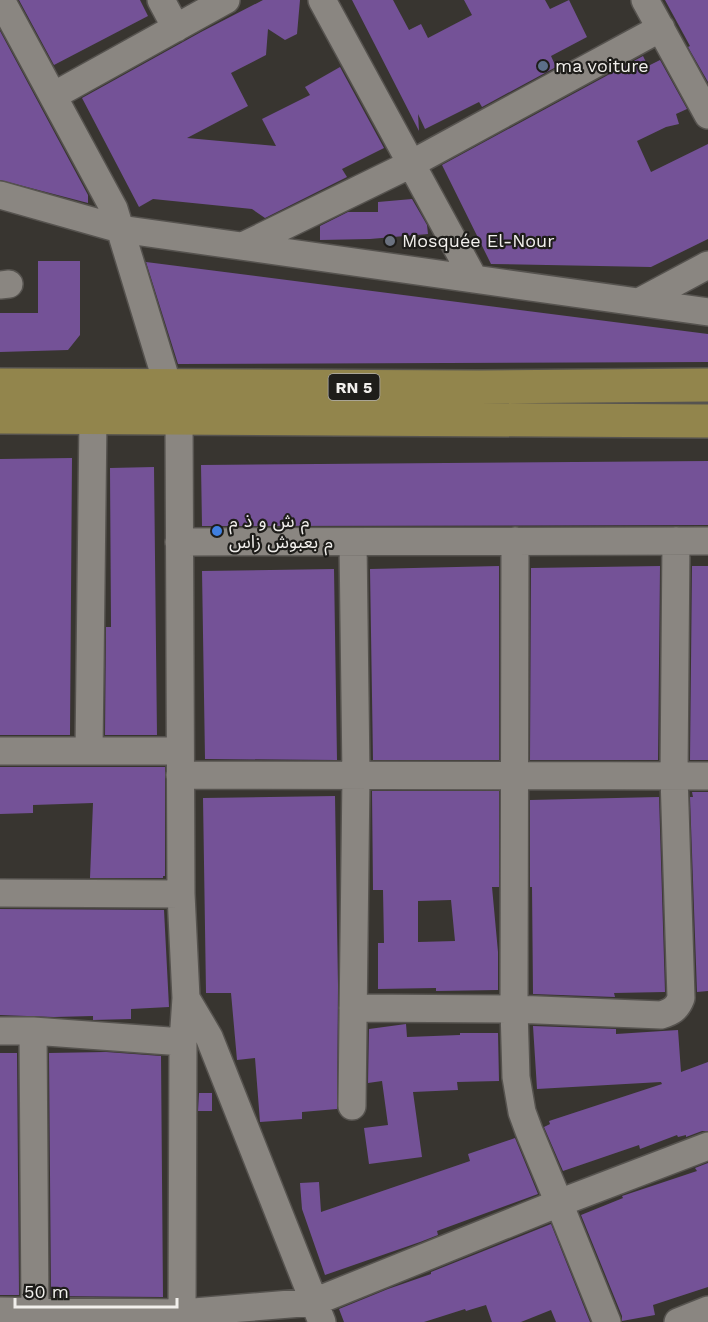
<svg xmlns="http://www.w3.org/2000/svg" width="708" height="1322" viewBox="0 0 708 1322" font-family="'Work Sans','Noto Sans Arabic',sans-serif">
<style>
.building{fill:#745297;fill-rule:evenodd}
.lines{fill:none;stroke-linecap:round;stroke-linejoin:round}
.minor-casing{stroke:#56534f;stroke-width:30}
.major-casing{stroke:#56534f;stroke-width:36}
.minor{stroke:#8a8681;stroke-width:27}
.major{stroke:#92854c;stroke-width:33}
.service-dot{fill:#5c6f8a;stroke:#1e1d1a;stroke-width:2}
.worship-dot{fill:#6b7280;stroke:#1e1d1a;stroke-width:2}
.shop-dot{fill:#3f7fe0;stroke:#1e1d1a;stroke-width:2}
.labels{text-anchor:middle;stroke-width:4.5;stroke-linejoin:round;paint-order:stroke}
.shield{fill:#1e1d1a;stroke:#b2b0ad;stroke-width:1.5}
.shield-label{font-size:16px;font-weight:bold;fill:#f1efec}
.poi-label{font-size:18px;fill:#f1efec;stroke:#1e1d1a;text-anchor:start}
</style>
<rect width="100%" height="100%" fill="#383530"/>
<path class="building" d="M 19,0 L 140,0 L 148,16 L 54,65 Z
M 263,0 L 300,0 L 297,34 L 285,40 L 268,29 L 266,55 L 231,73 L 248,106 L 187,138 L 276,146 L 262,119 L 310,95 L 305,87 L 340,67 L 384,148 L 342,169 L 347,177 L 265,218 L 252,209 L 153,199 L 139,207 L 82,98 L 201,32 Z
M 352,0 L 393,0 L 409,30 L 421,24 L 428,38 L 472,15 L 464,0 L 545,0 L 550,9 L 569,0 L 587,37 L 551,56 L 556,67 L 482,107 L 479,102 L 425,129 L 418,114 L 419,131 Z
M 665,0 L 708,0 L 708,82 L 688,47 L 690,46 Z
M 0,31 L 88,195 L 88,203 L 0,180 Z
M 643,56 L 648,66 L 660,60 L 687,109 L 676,114 L 679,124 L 666,127 L 637,141 L 651,172 L 708,144 L 708,239 L 651,267 L 491,264 L 442,165 Z
M 412,199 L 427,225 L 428,234 L 370,239 L 320,240 L 320,226 L 348,212 L 378,212 L 378,202 Z
M 38,261 L 80,261 L 80,335 L 68,350 L 0,352 L 0,313 L 38,313 Z
M 146,262 L 708,334 L 708,362 L 178,364 Z
M 72,458 L 70,735 L 0,735 L 0,459 Z
M 708,461 L 708,525 L 202,526 L 201,465 Z
M 154,467 L 157,735 L 105,735 L 106,627 L 111,627 L 110,468 Z
M 499,566 L 499,760 L 373,760 L 370,569 Z
M 660,566 L 658,760 L 530,760 L 531,568 Z
M 692,566 L 708,566 L 708,760 L 690,760 Z
M 334,569 L 337,760 L 205,759 L 202,571 Z
M 0,767 L 165,767 L 165,876 L 163,876 L 163,878 L 90,878 L 93,803 L 33,805 L 33,813 L 0,814 Z
M 372,791 L 499,791 L 499,887 L 492,887 L 498,952 L 498,990 L 436,991 L 436,988 L 378,989 L 378,943 L 384,943 L 383,890 L 373,890 ZM 451,900 L 455,941 L 418,942 L 418,901 Z
M 692,792 L 708,792 L 708,991 L 697,992 L 690,797 L 693,797 Z
M 335,796 L 338,986 L 337,1109 L 302,1112 L 302,1119 L 260,1122 L 255,1058 L 237,1060 L 231,993 L 206,993 L 203,798 Z
M 659,797 L 665,992 L 614,993 L 615,997 L 533,994 L 532,887 L 530,887 L 530,800 Z
M 0,909 L 164,910 L 169,1007 L 131,1009 L 131,1019 L 93,1020 L 93,1016 L 54,1017 L 0,1015 Z
M 406,1024 L 407,1037 L 460,1035 L 460,1033 L 498,1033 L 499,1081 L 457,1082 L 458,1090 L 413,1092 L 422,1157 L 369,1164 L 364,1128 L 388,1125 L 382,1081 L 368,1083 L 369,1029 Z
M 533,1026 L 616,1029 L 616,1034 L 678,1030 L 681,1072 L 708,1062 L 708,1131 L 702,1131 L 686,1137 L 686,1135 L 678,1137 L 677,1135 L 640,1149 L 639,1145 L 563,1171 L 544,1127 L 550,1124 L 549,1121 L 662,1084 L 661,1082 L 537,1089 Z
M 106,1052 L 161,1056 L 163,1297 L 51,1296 L 49,1053 Z
M 0,1053 L 17,1053 L 19,1295 L 0,1295 Z
M 199,1093 L 212,1093 L 212,1111 L 198,1111 Z
M 515,1138 L 538,1194 L 437,1231 L 438,1235 L 420,1242 L 325,1275 L 302,1209 L 300,1183 L 319,1182 L 321,1212 L 470,1161 L 468,1154 Z
M 708,1163 L 708,1287 L 653,1305 L 655,1315 L 622,1321 L 622,1316 L 581,1215 L 623,1198 L 622,1196 L 697,1171 L 695,1168 Z
M 551,1224 L 590,1322 L 556,1322 L 551,1310 L 521,1322 L 492,1322 L 486,1305 L 466,1311 L 465,1309 L 424,1322 L 344,1322 L 339,1309 L 388,1289 L 431,1274 L 431,1272 Z"/>
<g class="lines">
<defs>
<path id="minor" d="M 1,0 L 114,209 L 168,386
M 161,0 L 176,28
M 322,0 L 474,279
M 645,0 L 708,115
M 53,96 L 226,0
M 0,195 L 120,229 L 708,312
M 243,246 L 411,164 L 661,28
M 0,285 L 9,284
M 639,302 L 708,265
M 179,418 L 181,894 L 186,998 L 183,1042 L 182,1313
M 515,541 L 514,1009 L 516,1077 L 522,1112 L 529,1131 L 559,1203 L 607,1322
M 179,542 L 708,541
M 0,751 L 180,751
M 89,751 L 93,417
M 180,775 L 708,776
M 0,893 L 181,894
M 186,998 L 209,1037 L 322,1322
M 353,1008 L 514,1009 L 661,1015 C 671,1012 677,1009 681,998 L 674,776 L 676,541
M 0,1031 L 33,1031 L 183,1042
M 33,1031 L 35,1311
M 352,1106 L 356,775 L 353,542
M 0,1311 L 182,1313 L 314,1302 L 559,1203 L 708,1146
M 678,1322 L 708,1310"/>
<path id="major" d="M 0,385 L 480,387 L 708,385
M 0,417 L 708,421"/>
</defs>
<use href="#minor" class="minor-casing"/>
<use href="#major" class="major-casing"/>
<use href="#minor" class="minor"/>
<use href="#major" class="major"/>
</g>
<circle class="service-dot" cx="543" cy="66" r="6"/>
<circle class="worship-dot" cx="390" cy="241" r="6"/>
<circle class="shop-dot" cx="217" cy="531" r="6"/>
<g class="labels">
<rect class="shield" x="328.5" y="374" width="51" height="26" rx="4.5"/>
<g class="shield-label">
<text x="354" y="393">RN 5</text>
</g>
<g class="poi-label">
<text x="555" y="72">ma voiture</text>
<text x="402" y="247">Mosquée El-Nour</text>
<text x="229" y="527">م ش و ذ م<tspan x="229" dy="21">م بعبوش زاس</tspan></text>
</g>
</g>
<path d="M15 1298v9h162v-9" fill="none" stroke="#f1efec" stroke-width="3"/>
<text x="24" y="1298" font-size="18" fill="#f1efec" stroke="#1e1d1a" stroke-width="4.5" paint-order="stroke">50 m</text>
</svg>
